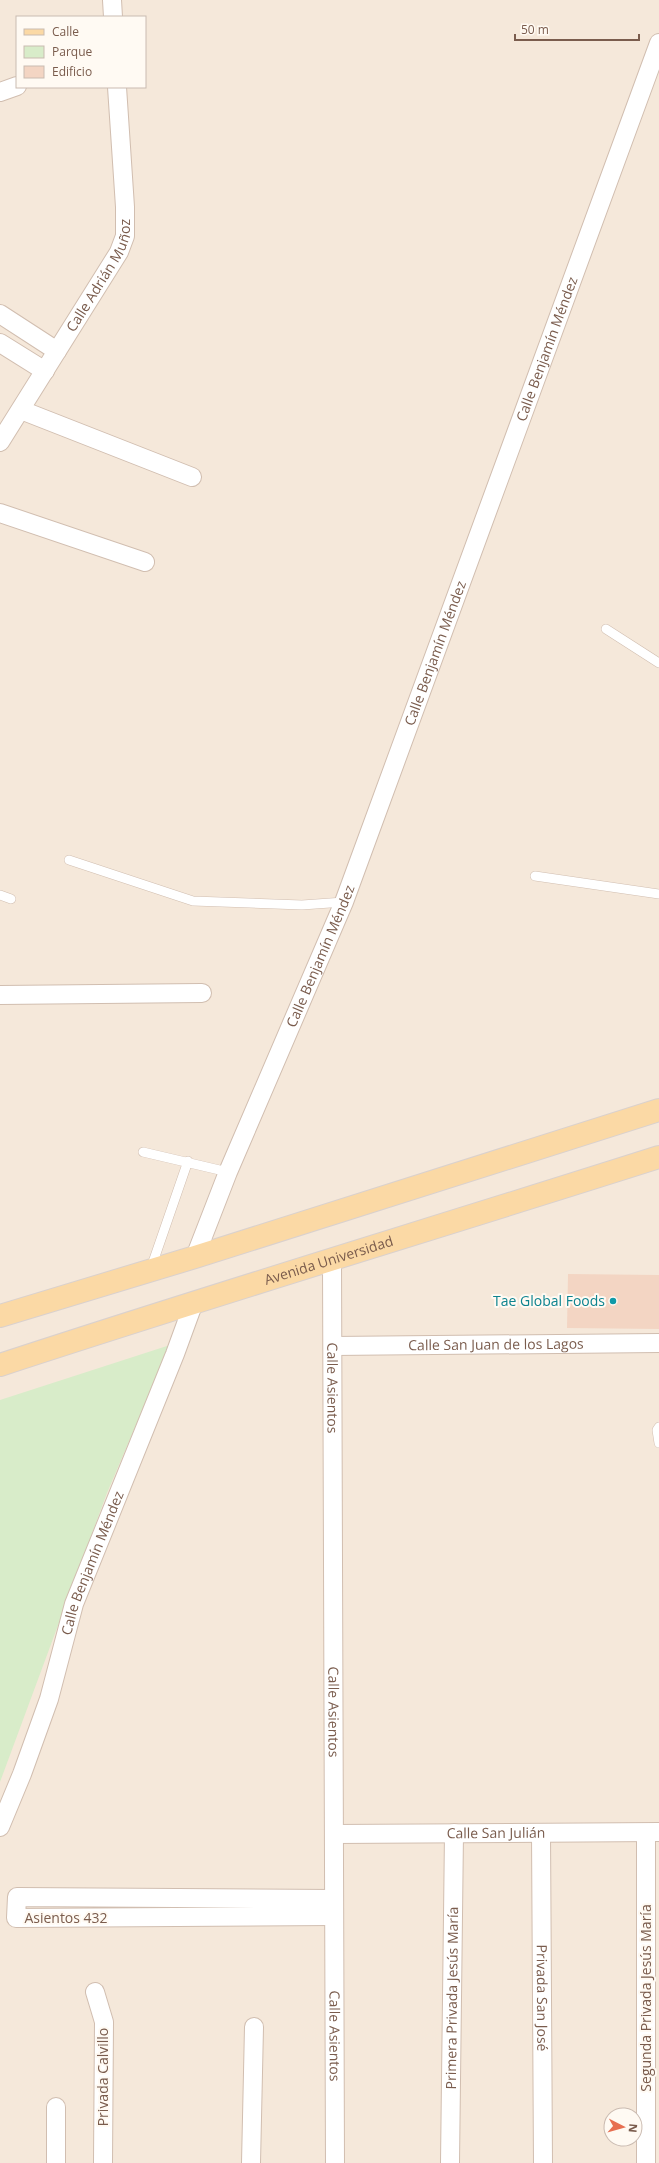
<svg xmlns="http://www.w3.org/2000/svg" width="659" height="2163" viewBox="0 0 659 2163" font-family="'Open Sans',sans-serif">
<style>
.residential{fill:#f5e8da;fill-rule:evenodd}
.green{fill:#d8ecc9}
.building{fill:#f3d5c3}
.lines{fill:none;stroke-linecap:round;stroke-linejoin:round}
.service-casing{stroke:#d1beb0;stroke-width:10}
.minor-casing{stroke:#d1beb0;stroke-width:20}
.primary-casing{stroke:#dad1cd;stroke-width:24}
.service{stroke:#fff;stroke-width:9}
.minor{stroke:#fff;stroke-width:18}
.primary{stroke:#fbd9a5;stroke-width:22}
.culture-dot{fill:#0f9aa8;stroke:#fffaf3;stroke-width:1.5}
.labels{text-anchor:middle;stroke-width:4;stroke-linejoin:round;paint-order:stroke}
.street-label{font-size:14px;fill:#7a5c4d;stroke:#fffaf3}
.culture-label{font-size:14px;fill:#0d838f;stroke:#fffaf3;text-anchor:end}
</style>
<rect width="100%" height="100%" fill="#fdf6ec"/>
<path class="residential" d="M 0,0 L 659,0 L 659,2163 L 0,2163 ZM 17,17 L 145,17 L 145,87 L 17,87 ZM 611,2115 L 635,2115 L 635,2139 L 611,2139 Z"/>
<path class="green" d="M 170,1345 L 107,1493 L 0,1782 L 0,1400 Z"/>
<path class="building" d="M 568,1274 L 659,1275 L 659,1329 L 567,1328 Z"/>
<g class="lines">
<defs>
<path id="service" d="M 606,629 L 659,663
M 69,860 L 193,901 L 302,905 L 344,902
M 535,876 L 659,894
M 0,895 L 11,899
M 143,1152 L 228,1172
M 151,1268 L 188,1161
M 659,1427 L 657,1430 L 659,1443"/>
<g id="minor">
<path d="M 112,0 L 113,17"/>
<path d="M 0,92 L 17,86"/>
<path d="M 0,314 L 57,351"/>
<path d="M 0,343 L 45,371"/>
<path d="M 21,410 L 192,477"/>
<path id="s1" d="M 0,442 L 119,252 L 125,236 L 125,207 L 117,87"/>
<path d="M 0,513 L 145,562"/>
<path d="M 0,995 L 202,993"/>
<path id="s2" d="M 195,1257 L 228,1172 L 344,902 L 659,43"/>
<path id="s3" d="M 332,1261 L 335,2163"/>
<path id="s4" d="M 333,1346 L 659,1343"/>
<path id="s5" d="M 0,1827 L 22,1774 L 49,1699 L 74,1604 L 175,1354 L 194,1302"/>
<path id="s6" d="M 541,1833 L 543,2163"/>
<path d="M 646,1833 L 646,2163"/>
<path id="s7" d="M 334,1834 L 659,1832"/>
<path d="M 334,1916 L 16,1918 L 17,1897 L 334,1899"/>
<path d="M 95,1992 L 104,2022 L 103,2163"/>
<path d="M 56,2107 L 56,2163"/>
<path d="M 251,2163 L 254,2027"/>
<path id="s8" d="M 450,2163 L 454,1833"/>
</g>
<g id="primary">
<path d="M 0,1316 L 195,1257 L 659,1110"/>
<path id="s9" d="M 0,1365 C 219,1293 439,1227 659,1157"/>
</g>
</defs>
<use href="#service" class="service-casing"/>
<use href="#minor" class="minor-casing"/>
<use href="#primary" class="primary-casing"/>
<use href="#service" class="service"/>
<use href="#minor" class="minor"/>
<use href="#primary" class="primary"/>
</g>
<circle class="culture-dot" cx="613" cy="1301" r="4"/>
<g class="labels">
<g class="street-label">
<text dy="5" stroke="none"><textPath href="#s1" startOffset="195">Calle Adrián Muñoz</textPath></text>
<text dy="5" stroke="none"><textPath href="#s2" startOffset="974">Calle Benjamín Méndez</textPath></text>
<text dy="5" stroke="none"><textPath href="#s2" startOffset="650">Calle Benjamín Méndez</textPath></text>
<text dy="5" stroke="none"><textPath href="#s2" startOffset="326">Calle Benjamín Méndez</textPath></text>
<text dy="5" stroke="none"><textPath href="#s9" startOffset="345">Avenida Universidad</textPath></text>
<text dy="5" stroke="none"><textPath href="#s4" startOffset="163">Calle San Juan de los Lagos</textPath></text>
<text dy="5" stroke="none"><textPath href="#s3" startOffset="127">Calle Asientos</textPath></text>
<text dy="5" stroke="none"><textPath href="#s5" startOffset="280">Calle Benjamín Méndez</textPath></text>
<text dy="5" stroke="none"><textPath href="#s3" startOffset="451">Calle Asientos</textPath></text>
<text dy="5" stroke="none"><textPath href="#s7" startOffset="162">Calle San Julián</textPath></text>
<text x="66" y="1923">Asientos 432</text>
<text dy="5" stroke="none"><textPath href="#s8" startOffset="165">Primera Privada Jesús María</textPath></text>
<text dy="5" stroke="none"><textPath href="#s6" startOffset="165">Privada San José</textPath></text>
<text transform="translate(646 1998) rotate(-90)" y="5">Segunda Privada Jesús María</text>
<text dy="5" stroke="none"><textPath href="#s3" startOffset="775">Calle Asientos</textPath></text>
<text transform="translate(103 2077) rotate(-90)" y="5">Privada Calvillo</text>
</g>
<g class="culture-label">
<text x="605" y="1306">Tae Global Foods</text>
</g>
</g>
<rect x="16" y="16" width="130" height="72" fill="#fffaf3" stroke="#cabbb1"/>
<rect x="24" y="29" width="20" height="6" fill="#fbd9a5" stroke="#cabbb1"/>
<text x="52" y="36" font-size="12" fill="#7a5c4d">Calle</text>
<rect x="24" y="46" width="20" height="12" fill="#d8ecc9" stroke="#cabbb1"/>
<text x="52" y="56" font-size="12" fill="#7a5c4d">Parque</text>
<rect x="24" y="66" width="20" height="12" fill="#f3d5c3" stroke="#cabbb1"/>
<text x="52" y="76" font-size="12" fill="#7a5c4d">Edificio</text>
<g transform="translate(623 2127) rotate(96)"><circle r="19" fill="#fffaf3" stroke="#cabbb1"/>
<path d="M0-3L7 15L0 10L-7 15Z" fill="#e76f51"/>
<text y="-6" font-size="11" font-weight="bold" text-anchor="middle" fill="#7a5c4d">N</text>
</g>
<path d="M515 34v6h124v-6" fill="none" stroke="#7a5c4d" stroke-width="2"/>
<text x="521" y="34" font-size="12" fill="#7a5c4d" stroke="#fffaf3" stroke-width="3" paint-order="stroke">50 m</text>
</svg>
